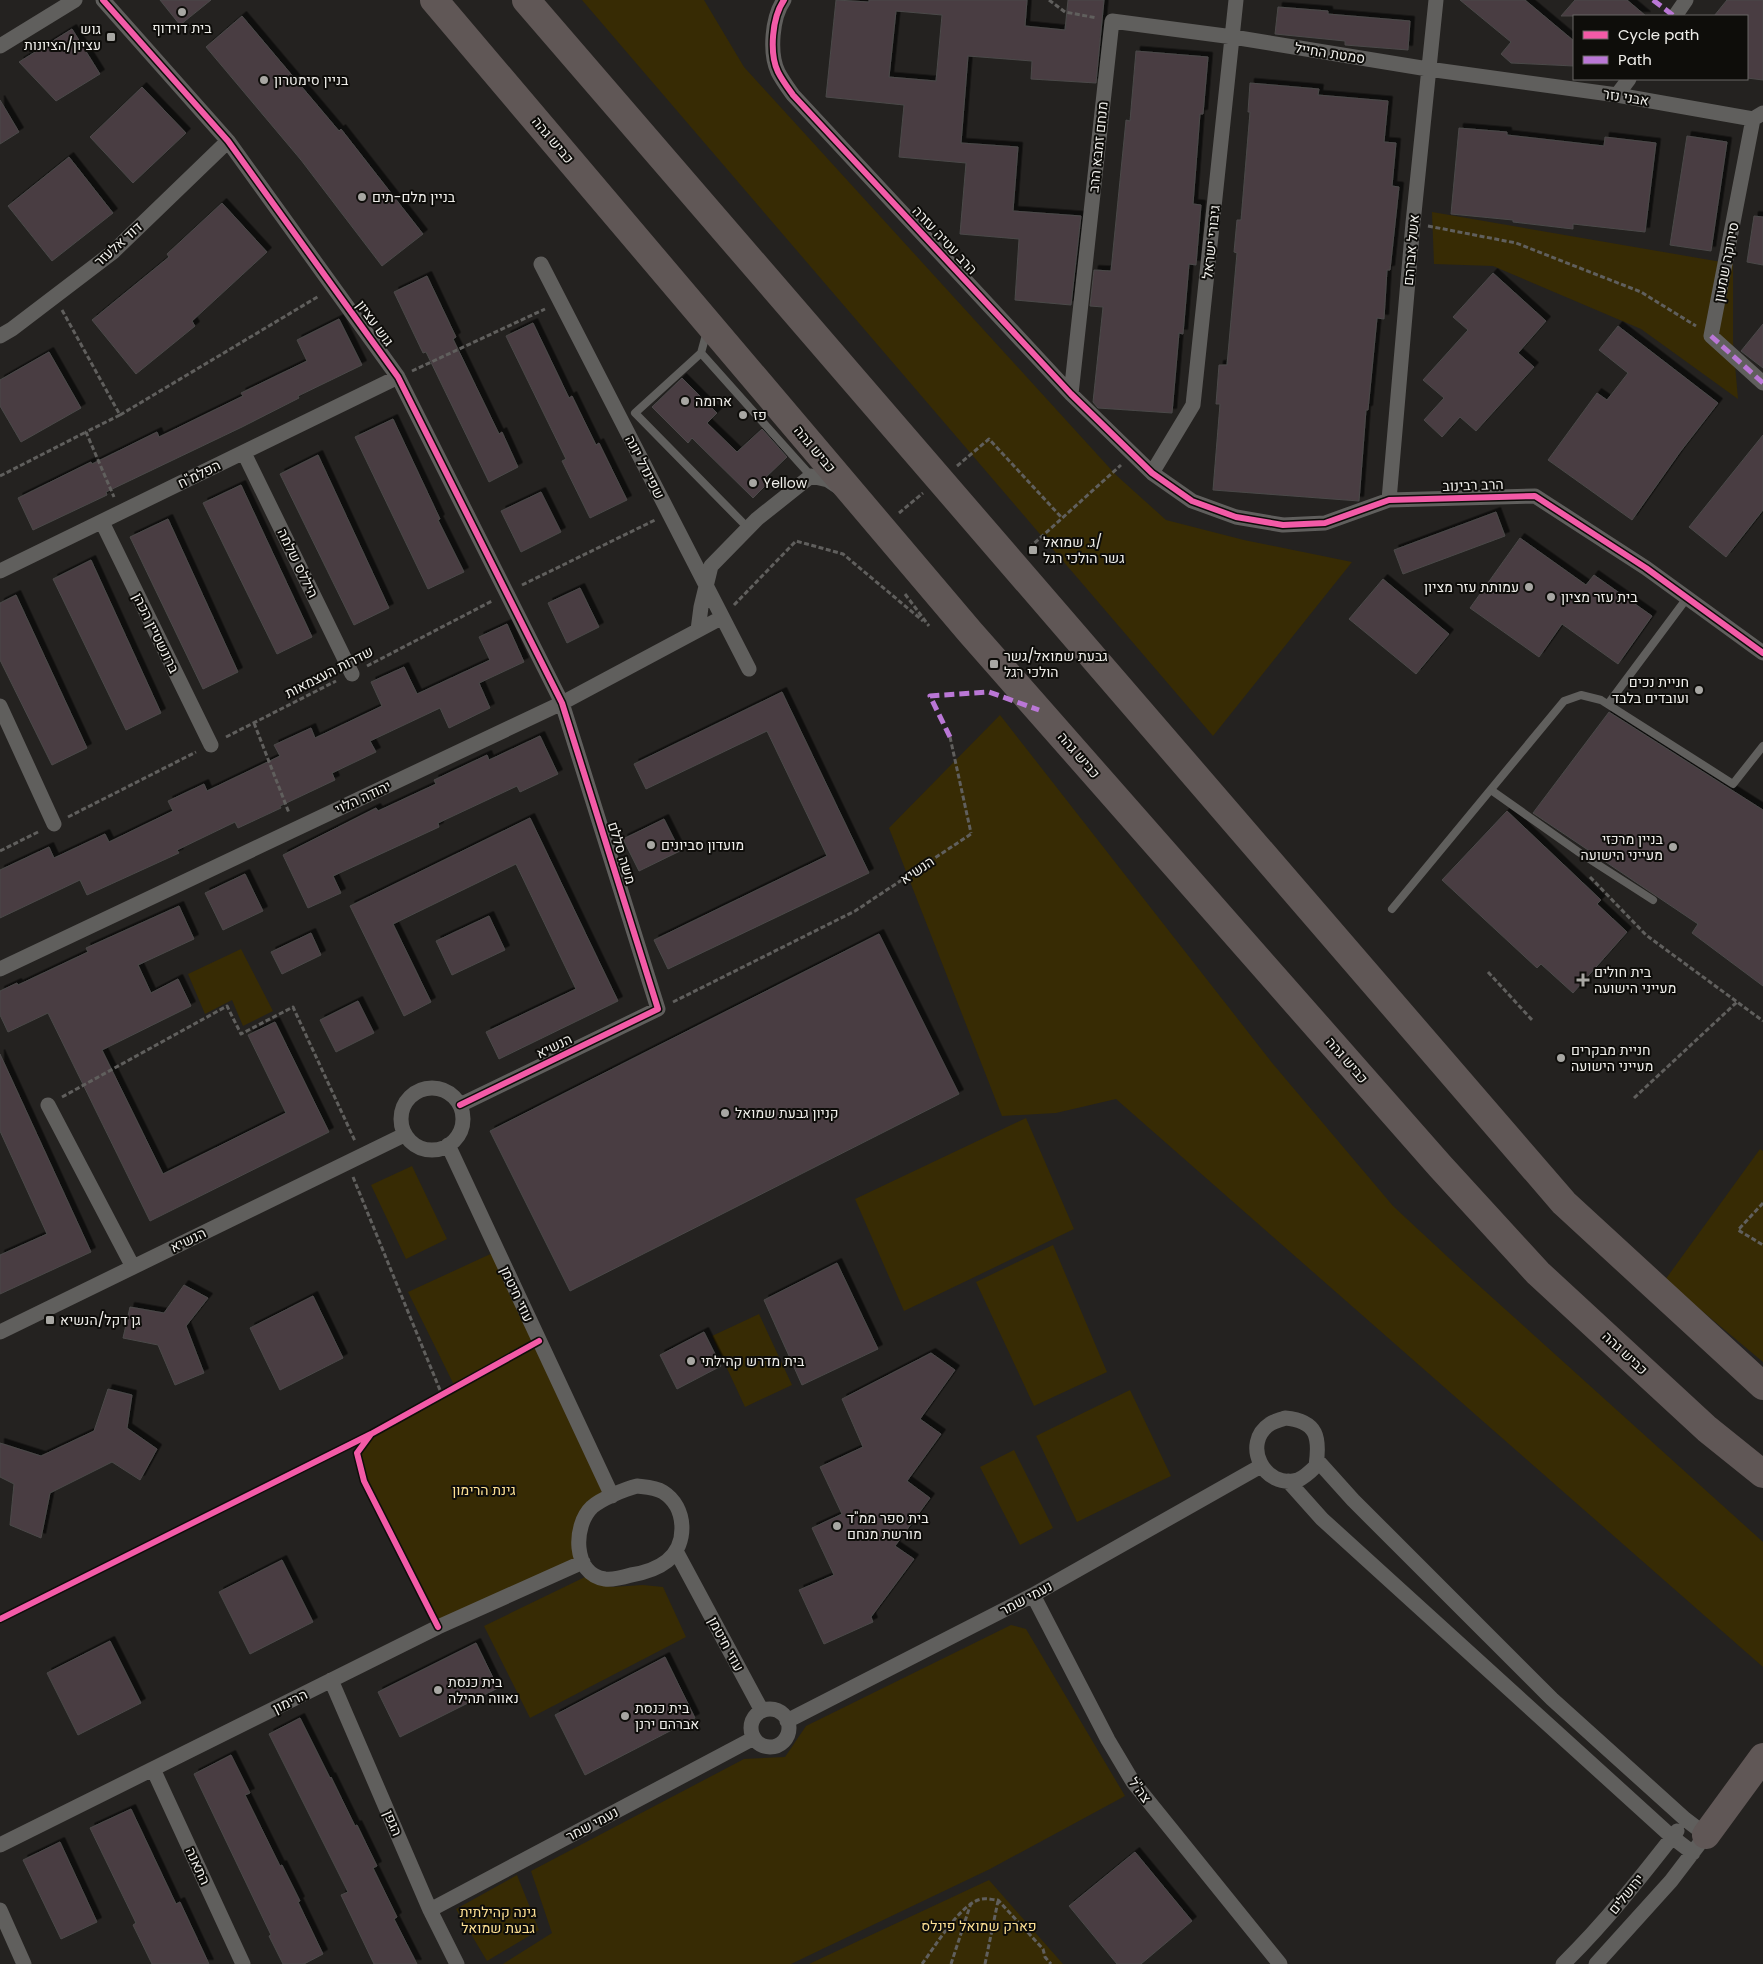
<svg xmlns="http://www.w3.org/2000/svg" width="1763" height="1964" viewBox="0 0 1763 1964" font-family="Poppins,Heebo,sans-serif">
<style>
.green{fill:#372b04}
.building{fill:#483e42;stroke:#4b4949;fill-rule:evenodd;filter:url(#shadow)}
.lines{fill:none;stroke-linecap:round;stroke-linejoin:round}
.path{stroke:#605f5d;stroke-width:3;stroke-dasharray:5 2.5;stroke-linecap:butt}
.lane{stroke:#605f5d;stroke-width:8}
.street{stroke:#605f5d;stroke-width:15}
.highway{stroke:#605756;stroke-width:28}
.quiet{stroke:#ba77d6;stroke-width:5;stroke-dasharray:10 5;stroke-linecap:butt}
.cycleway-casing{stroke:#0e0d0a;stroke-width:9}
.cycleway{stroke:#f35aa7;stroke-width:6}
.poi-dot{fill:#a8a7a3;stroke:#0e0d0a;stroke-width:2}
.labels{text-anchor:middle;stroke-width:4;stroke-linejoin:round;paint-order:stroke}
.poi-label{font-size:14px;fill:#efeeea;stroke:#0e0d0a;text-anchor:start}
.street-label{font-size:14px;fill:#efeeea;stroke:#0e0d0a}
.park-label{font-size:14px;fill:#fde094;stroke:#0e0d0a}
</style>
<defs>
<filter id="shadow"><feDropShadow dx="4.5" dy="-4.5" stdDeviation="0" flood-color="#0009"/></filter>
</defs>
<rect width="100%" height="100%" fill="#242220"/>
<path class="green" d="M 582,0 L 704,0 L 744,67 L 1116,475 L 1166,520 L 1244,540 L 1352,562 L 1213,736 Z
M 1432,212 L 1733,264 L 1733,342 L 1738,399 L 1641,329 L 1493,266 L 1434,264 Z
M 1000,715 L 1273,1064 L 1393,1206 L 1465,1273 L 1763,1542 L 1763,1667 L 1116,1099 L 1056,1113 L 1002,1116 L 889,828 Z
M 241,949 L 273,1011 L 243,1026 L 232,1000 L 205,1014 L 188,974 Z
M 1026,1118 L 1074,1229 L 904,1311 L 855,1199 Z
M 1760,1149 L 1763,1151 L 1763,1362 L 1665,1280 Z
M 412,1166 L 447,1239 L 406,1259 L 371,1185 Z
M 1053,1245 L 1107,1372 L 1034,1406 L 976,1282 Z
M 497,1251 L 612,1496 L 584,1517 L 583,1562 L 438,1627 L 364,1481 L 357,1453 L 371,1434 L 455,1387 L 408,1292 Z
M 759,1314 L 792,1385 L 745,1407 L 712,1336 Z
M 1130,1390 L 1171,1476 L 1077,1522 L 1036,1436 Z
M 1014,1450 L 1053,1528 L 1020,1545 L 980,1467 Z
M 585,1577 L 612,1587 L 643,1585 L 663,1587 L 686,1637 L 530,1718 L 484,1626 Z
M 1011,1625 L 1026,1629 L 1125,1796 L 990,1869 L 791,1964 L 503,1964 L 552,1933 L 531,1871 L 744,1759 L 785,1757 L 806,1726 Z
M 517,1875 L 539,1930 L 487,1961 L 456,1909 Z
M 989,1880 L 1063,1964 L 809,1964 Z"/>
<path class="building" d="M 160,0 L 211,0 L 180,25 Z
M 836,0 L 869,2 L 869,0 L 1027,0 L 1025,26 L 1065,30 L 1068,0 L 1104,0 L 1096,83 L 1031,79 L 1032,61 L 968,56 L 961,143 L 1018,147 L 1013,211 L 1081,216 L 1071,305 L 1015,300 L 1019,239 L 960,234 L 966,163 L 899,157 L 904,105 L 826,97 ZM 896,11 L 942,15 L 936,81 L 889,77 Z
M 1460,0 L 1525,0 L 1574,41 L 1574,66 L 1511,63 L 1501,54 L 1511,42 Z
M 1575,0 L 1627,0 L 1646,16 L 1561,16 Z
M 1727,0 L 1763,0 L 1763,80 L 1747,78 L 1747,16 L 1714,16 Z
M 1278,7 L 1328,11 L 1328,14 L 1410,21 L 1408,50 L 1345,45 L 1345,41 L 1275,34 Z
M 242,16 L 339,131 L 341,129 L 423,234 L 382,266 L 301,160 L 206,47 Z
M 72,29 L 100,74 L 56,101 L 19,62 Z
M 1136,51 L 1208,57 L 1203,114 L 1200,114 L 1193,204 L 1201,205 L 1196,265 L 1189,264 L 1183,334 L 1179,333 L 1172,413 L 1098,408 L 1093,402 L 1103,307 L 1090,306 L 1094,270 L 1111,271 L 1126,120 L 1130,121 Z
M 1250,83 L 1319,89 L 1318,95 L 1388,101 L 1384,142 L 1396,143 L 1392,186 L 1399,187 L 1390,270 L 1387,270 L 1384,319 L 1377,318 L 1368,410 L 1366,410 L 1359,501 L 1213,490 L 1220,404 L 1216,404 L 1219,365 L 1227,365 L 1237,253 L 1234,252 L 1237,220 L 1241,220 L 1250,112 L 1248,112 Z
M 142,87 L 186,133 L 133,183 L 90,137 Z
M 0,100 L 19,132 L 0,144 Z
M 1459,128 L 1507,132 L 1507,135 L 1604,146 L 1605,137 L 1656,143 L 1645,232 L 1573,224 L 1573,229 L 1513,222 L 1513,220 L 1451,214 Z
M 1687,136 L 1727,142 L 1711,251 L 1670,245 Z
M 69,157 L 113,213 L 52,261 L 8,206 Z
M 222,203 L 267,252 L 192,321 L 195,326 L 136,374 L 92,320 L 169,257 L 167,254 Z
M 1754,216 L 1763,217 L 1763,265 L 1747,262 Z
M 1493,273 L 1546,321 L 1518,353 L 1534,367 L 1476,431 L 1460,417 L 1442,437 L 1424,420 L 1444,398 L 1423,380 L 1468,330 L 1453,317 Z
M 427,276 L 456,337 L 453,339 L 499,434 L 502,432 L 518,467 L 489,482 L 426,352 L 423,353 L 394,292 Z
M 339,319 L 362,365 L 298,396 L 299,398 L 242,427 L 106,492 L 107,495 L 33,530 L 18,498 L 91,462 L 92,464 L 157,432 L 159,437 L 243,396 L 241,393 L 307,361 L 297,340 Z
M 533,323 L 569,398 L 572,396 L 596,445 L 599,443 L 627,500 L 590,518 L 562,461 L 566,459 L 506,336 Z
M 1763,324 L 1763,368 L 1741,351 Z
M 1618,326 L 1718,403 L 1680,452 L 1632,520 L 1548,460 L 1597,393 L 1607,400 L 1628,373 L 1599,350 Z
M 49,352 L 81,408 L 21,442 L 0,406 L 0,380 Z
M 682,378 L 717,413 L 707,423 L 737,452 L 762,429 L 787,457 L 764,479 L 768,483 L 753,498 L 692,438 L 688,443 L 652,407 Z
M 393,419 L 440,519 L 438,520 L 464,572 L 428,589 L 355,437 Z
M 1763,435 L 1763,510 L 1726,557 L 1689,527 Z
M 318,455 L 389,608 L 354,625 L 280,474 Z
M 241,485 L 312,637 L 277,654 L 203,503 Z
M 541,492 L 561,532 L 521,552 L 501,511 Z
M 1496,512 L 1505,536 L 1403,574 L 1394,550 Z
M 168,519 L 238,672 L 203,689 L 130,537 Z
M 1520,538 L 1586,585 L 1594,575 L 1652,616 L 1618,664 L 1562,624 L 1539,657 L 1470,608 Z
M 91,560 L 161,713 L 126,730 L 53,579 Z
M 1383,579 L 1449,634 L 1416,674 L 1349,619 Z
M 580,588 L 599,627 L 567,643 L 548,603 Z
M 16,595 L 87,748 L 52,765 L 0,660 L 0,603 Z
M 507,624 L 524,662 L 479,683 L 490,708 L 449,728 L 440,708 L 370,741 L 376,752 L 332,773 L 335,780 L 280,806 L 281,808 L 238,828 L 235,822 L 177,850 L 179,853 L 87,895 L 80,880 L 0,918 L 0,870 L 49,847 L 54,858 L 105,834 L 109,842 L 173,811 L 168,801 L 204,784 L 207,791 L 280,756 L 274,745 L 311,728 L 315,738 L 382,706 L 371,682 L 404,667 L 417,694 L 490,660 L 479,637 Z
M 782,692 L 869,873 L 668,969 L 654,940 L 827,856 L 767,731 L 646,789 L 634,764 Z
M 1609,712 L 1763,810 L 1763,986 L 1692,933 L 1698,924 L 1533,813 Z
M 540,736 L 558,774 L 520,792 L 517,786 L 438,823 L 439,827 L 333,876 L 341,893 L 308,908 L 283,855 L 376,808 L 378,811 L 436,784 L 434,780 L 487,755 L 489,760 Z
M 1507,811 L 1601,900 L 1597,904 L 1627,932 L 1573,993 L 1541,964 L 1537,968 L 1442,880 Z
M 530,818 L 618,1001 L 499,1059 L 486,1032 L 576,989 L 516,864 L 393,924 L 431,1002 L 404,1016 L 350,906 Z
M 664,819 L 680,851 L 639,871 L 623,839 Z
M 245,874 L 263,911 L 223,930 L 205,893 Z
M 179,906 L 194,939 L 138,965 L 151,993 L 178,979 L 191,1006 L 102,1050 L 163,1174 L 286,1113 L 248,1035 L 275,1022 L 329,1132 L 150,1221 L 48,1013 L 8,1032 L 0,1015 L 0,991 L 17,983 L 18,985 L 88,952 L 86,948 Z
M 489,916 L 505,950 L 452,975 L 436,941 Z
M 311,933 L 321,955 L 282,974 L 271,952 Z
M 879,934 L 959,1094 L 570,1291 L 490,1131 Z
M 358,1001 L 374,1033 L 336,1052 L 320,1020 Z
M 0,1054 L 91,1252 L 0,1294 L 0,1255 L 47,1234 L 0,1131 Z
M 837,1263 L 878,1349 L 802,1385 L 764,1300 Z
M 184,1285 L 208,1298 L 186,1326 L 204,1373 L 175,1385 L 158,1345 L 123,1338 L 130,1307 L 164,1313 Z
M 313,1296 L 343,1358 L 280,1390 L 250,1328 Z
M 704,1332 L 721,1366 L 677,1389 L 660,1355 Z
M 931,1353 L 955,1370 L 920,1419 L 941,1434 L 907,1481 L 930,1498 L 895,1546 L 914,1559 L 871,1617 L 873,1622 L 824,1644 L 799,1590 L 834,1575 L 812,1528 L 842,1514 L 820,1467 L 863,1447 L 842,1399 Z
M 108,1389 L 132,1395 L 127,1428 L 157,1449 L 140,1480 L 112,1462 L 50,1493 L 41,1538 L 10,1525 L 14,1484 L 0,1477 L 0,1443 L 41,1456 L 94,1431 Z
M 282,1560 L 313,1622 L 250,1654 L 219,1592 Z
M 110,1641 L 141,1703 L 78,1735 L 47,1673 Z
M 476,1643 L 498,1688 L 400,1737 L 378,1692 Z
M 665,1657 L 695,1718 L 585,1775 L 555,1715 Z
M 300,1718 L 330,1778 L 331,1777 L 355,1826 L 357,1825 L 377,1866 L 373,1868 L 397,1917 L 394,1919 L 417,1964 L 374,1964 L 341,1895 L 348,1892 L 269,1734 Z
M 231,1755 L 250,1793 L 245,1795 L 280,1866 L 282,1865 L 300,1901 L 298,1902 L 323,1954 L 304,1964 L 283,1964 L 269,1936 L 271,1935 L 194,1774 Z
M 131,1809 L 176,1904 L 180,1902 L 209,1964 L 152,1964 L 133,1925 L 136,1923 L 90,1828 Z
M 60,1842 L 97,1922 L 61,1939 L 23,1860 Z
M 1135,1852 L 1192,1921 L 1141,1964 L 1117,1964 L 1069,1906 Z"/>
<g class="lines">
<path class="path" d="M 1049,0 L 1065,12 L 1097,18
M 1428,226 L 1516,243 L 1641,292 L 1696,326
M 62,310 L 120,415 L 86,432 L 114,497
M 412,371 L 545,309
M 120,415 L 319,296
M 957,466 L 989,439 L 1062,518
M 0,476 L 86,432
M 899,513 L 923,493
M 1029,548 L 1121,465
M 522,585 L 655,520
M 905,594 L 929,626
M 734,605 L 796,541 L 843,554 L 923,621
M 367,666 L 492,601
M 254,723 L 289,813
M 226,737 L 336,681
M 950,737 L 971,833
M 68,817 L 196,752
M 0,851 L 40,831
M 1590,877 L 1646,935 L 1763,1021
M 1488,972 L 1533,1021
M 673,1002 L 855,911 L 971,834
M 62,1097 L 227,1006 L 241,1034 L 293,1007 L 355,1141
M 1634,1098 L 1737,1002
M 353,1177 L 442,1395
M 1763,1203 L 1738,1230 L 1763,1245
M 922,1964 C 935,1947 961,1902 982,1899 C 987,1898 993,1900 998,1900 L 1043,1949 L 1045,1957 L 1051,1964
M 951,1964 L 971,1903
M 985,1964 L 998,1901"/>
<path class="lane" d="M 707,331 L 701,353 L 811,476
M 701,353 L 635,413 L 748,528
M 1608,704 L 1687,598
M 1491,790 L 1580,853 L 1653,900
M 1392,909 L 1564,701 L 1581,695 L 1601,700 L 1733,784 L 1763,746"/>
<path class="street" d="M 103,0 L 228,141 L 398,377 L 562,703 L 658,1009 L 460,1105
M 784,0 C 772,17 769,53 778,72 C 782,80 788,88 793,95 L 1071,394 L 1152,473 L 1192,501 L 1236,517 L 1283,525 L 1325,523 L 1389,500 L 1535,496 L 1646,568 L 1763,653
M 1675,16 L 1686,0
M 0,46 L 75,0
M 1617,95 L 1629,79
M 1753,119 L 1711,336 L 1763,383
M 541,264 L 749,669
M 0,336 L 12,329 L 113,252 L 228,141
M 1071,394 L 1112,21 L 1233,37 L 1428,69 L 1617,95 L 1753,119 L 1763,113
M 244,453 L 352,674
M 1152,473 L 1193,405 L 1236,0
M 1389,500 L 1413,223 L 1436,0
M 102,522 L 211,745
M 0,571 L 398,377
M 698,630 L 701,607 L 711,566 L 757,519 L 811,476 L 828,480 L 840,488
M 0,706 L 54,824
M 0,969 L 562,703 L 721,618
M401 1119a31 31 0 1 1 62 0a31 31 0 1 1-62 0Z
M 48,1105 L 133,1267
M 448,1145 L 612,1496
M 0,1332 L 404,1135
M 1285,1418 C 1318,1421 1320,1438 1316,1466 C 1311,1471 1305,1477 1298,1480 C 1264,1490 1241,1443 1270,1424 C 1274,1421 1280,1420 1285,1418 Z
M 1317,1460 L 1353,1500 L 1552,1699 L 1685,1819 L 1706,1835 L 1671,1881 L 1596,1964
M 1288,1481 L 1322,1519 L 1672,1837 L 1693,1853
M 637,1486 C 646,1487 655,1487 663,1492 C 687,1507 688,1544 667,1561 C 657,1569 643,1573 631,1575 C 624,1577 613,1580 605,1579 C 572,1574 573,1525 592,1507 C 601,1499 625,1489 637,1486 Z
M 676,1551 L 762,1711
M 1033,1595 L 1108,1740 L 1133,1782 L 1280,1964
M 331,1680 L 430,1910 L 457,1964
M751 1728a19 19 0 1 1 38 0a19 19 0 1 1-38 0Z
M 787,1721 L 1033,1595 L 1261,1466
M 153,1769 L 243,1964
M 0,1845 L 438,1627 L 583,1562
M 0,1910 L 24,1964
M 430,1910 L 754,1738
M 1563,1964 C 1605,1923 1641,1877 1677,1831"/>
<path class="highway" d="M 434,0 L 970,632 L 1440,1166 L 1538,1273 L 1707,1429 L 1763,1474
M 526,0 L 1564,1203 L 1763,1386
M 1706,1835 L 1763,1757"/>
<path class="quiet" d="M 1653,0 L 1674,16
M 1711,336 L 1763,383
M 950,737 L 930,696 L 989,692 L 1039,710"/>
<defs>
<path id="cycleway" d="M 103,0 L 228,141 L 398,377 L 562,703 L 658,1009 L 460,1105
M 784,0 C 772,17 769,53 778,72 C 782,80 788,88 793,95 L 1071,394 L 1152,473 L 1192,501 L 1236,517 L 1283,525 L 1325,523 L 1389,500 L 1535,496 L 1646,568 L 1763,653
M 0,1619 L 371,1434
M 438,1627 L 364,1481 L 357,1453 L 371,1434 L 539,1341"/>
</defs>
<use href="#cycleway" class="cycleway-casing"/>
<use href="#cycleway" class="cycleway"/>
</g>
<g class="poi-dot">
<circle cx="182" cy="12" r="5"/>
<rect x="106" y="32" width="10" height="10" rx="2.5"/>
<circle cx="264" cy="80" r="5"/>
<circle cx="362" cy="197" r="5"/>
<circle cx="685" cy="401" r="5"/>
<circle cx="743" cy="415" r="5"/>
<circle cx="753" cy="483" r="5"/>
<rect x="1028" y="545" width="10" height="10" rx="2.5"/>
<circle cx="1529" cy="587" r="5"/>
<circle cx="1551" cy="597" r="5"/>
<rect x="989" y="659" width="10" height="10" rx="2.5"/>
<circle cx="1699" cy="690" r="5"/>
<circle cx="651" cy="845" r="5"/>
<circle cx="1673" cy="847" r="5"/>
<path d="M1580.5 972.5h5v5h5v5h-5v5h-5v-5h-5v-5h5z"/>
<circle cx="1561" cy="1058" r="5"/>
<circle cx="725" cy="1113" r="5"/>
<rect x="45" y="1315" width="10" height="10" rx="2.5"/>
<circle cx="691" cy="1361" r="5"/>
<circle cx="837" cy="1526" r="5"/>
<circle cx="438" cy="1690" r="5"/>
<circle cx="625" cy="1716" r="5"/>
</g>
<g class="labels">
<g class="poi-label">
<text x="182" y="33" text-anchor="middle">בית דוידוף</text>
<text x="101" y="34" text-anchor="end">גוש<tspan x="101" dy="16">עציון/הציונות</tspan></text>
<text x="274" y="85">בניין סימטרון</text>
<text x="372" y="202">בניין מלם-תים</text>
<text x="695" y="406">ארומה</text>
<text x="753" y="420">פז</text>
<text x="763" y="488">Yellow</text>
<text x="1043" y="547">ג. שמואל/<tspan x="1043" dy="16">גשר הולכי רגל</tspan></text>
<text x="1519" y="592" text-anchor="end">עמותת עזר מציון</text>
<text x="1561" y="602">בית עזר מציון</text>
<text x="1004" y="661">גבעת שמואל/גשר<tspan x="1004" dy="16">הולכי רגל</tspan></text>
<text x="1689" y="687" text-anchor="end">חניית נכים<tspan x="1689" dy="16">ועובדים בלבד</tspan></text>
<text x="1663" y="844" text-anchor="end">בניין מרכזי<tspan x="1663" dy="16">מעייני הישועה</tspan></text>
<text x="661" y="850">מועדון סביונים</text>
<text x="1594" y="977">בית חולים<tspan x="1594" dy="16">מעייני הישועה</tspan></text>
<text x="1571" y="1055">חניית מבקרים<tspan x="1571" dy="16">מעייני הישועה</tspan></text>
<text x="735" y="1118">קניון גבעת שמואל</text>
<text x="60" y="1325">גן דקל/הנשיא</text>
<text x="701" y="1366">בית מדרש קהילתי</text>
<text x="847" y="1523">בית ספר ממ"ד<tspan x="847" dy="16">מורשת מנחם</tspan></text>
<text x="448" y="1687">בית כנסת<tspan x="448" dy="16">נאווה תהילה</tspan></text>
<text x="635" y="1713">בית כנסת<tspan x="635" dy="16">אברהם ירנן</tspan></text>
</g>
<g class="street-label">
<text transform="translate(1330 53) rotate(9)" y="5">סמטת החייל</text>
<text transform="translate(1626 97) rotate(9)" y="5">אבני נזר</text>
<text transform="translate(553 140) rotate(50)" y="5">כביש גהה</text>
<text transform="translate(1098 147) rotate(-84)" y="5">מנחם זמבא הרב</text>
<text transform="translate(945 240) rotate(47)" y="5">הרב עטיה עזרה</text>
<text transform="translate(1211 242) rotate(-84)" y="5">גיבורי ישראל</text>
<text transform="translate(118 244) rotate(-42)" y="5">דוד אלעזר</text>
<text transform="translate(1411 250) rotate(-85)" y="5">אשל אברהם</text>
<text transform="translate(1726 262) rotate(-79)" y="5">סירוקה שמעון</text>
<text transform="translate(375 323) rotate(54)" y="5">גוש עציון</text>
<text transform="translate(815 449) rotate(50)" y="5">כביש גהה</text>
<text transform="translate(645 467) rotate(63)" y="5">שפינדל יונה</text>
<text transform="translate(199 474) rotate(-26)" y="5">הפלמ"ח</text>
<text transform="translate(1473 485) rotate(-2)" y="5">הרב רבינוב</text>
<text transform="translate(298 563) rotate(64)" y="5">היללס שלמה</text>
<text transform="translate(156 633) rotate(64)" y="5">ברונשטיין הכהן</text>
<text transform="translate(329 672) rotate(-27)" y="5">שדרות העצמאות</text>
<text transform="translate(1079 755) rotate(49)" y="5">כביש גהה</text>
<text transform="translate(363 797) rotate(-25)" y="5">יהודה הלוי</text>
<text transform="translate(622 853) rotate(73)" y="5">משה סללם</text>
<text transform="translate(917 870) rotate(-34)" y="5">הנשיא</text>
<text transform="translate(554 1046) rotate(-26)" y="5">הנשיא</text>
<text transform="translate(1347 1060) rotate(49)" y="5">כביש גהה</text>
<text transform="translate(188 1240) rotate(-26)" y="5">הנשיא</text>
<text transform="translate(517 1294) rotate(65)" y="5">עוזי חיטמן</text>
<text transform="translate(1625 1353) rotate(43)" y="5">כביש גהה</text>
<text transform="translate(1026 1598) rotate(-28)" y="5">נעמי שמר</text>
<text transform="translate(726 1644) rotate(62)" y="5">עוזי חיטמן</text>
<text transform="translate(290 1701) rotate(-26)" y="5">הרימון</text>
<text transform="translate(1140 1790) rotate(54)" y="5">צה"ל</text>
<text transform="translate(393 1823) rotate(67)" y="5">הגפן</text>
<text transform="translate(592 1824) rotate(-28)" y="5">נעמי שמר</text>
<text transform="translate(198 1866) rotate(65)" y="5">התאנה</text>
<text transform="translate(1626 1894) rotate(-51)" y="5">ירושלים</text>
</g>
<g class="park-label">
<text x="484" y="1495">גינת הרימון</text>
<text x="498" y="1917">גינה קהילתית<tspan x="498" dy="16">גבעת שמואל</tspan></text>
<text x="979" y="1931">פארק שמואל פינלס</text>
</g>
</g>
<rect x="1573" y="15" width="175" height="65" fill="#0e0d0a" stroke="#686764"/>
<rect x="1583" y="31" width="25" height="8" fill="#f35aa7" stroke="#686764"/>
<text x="1618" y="40" font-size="15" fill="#efeeea">Cycle path</text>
<rect x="1583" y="56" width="25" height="8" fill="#ba77d6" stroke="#686764"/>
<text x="1618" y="65" font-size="15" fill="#efeeea">Path</text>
</svg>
